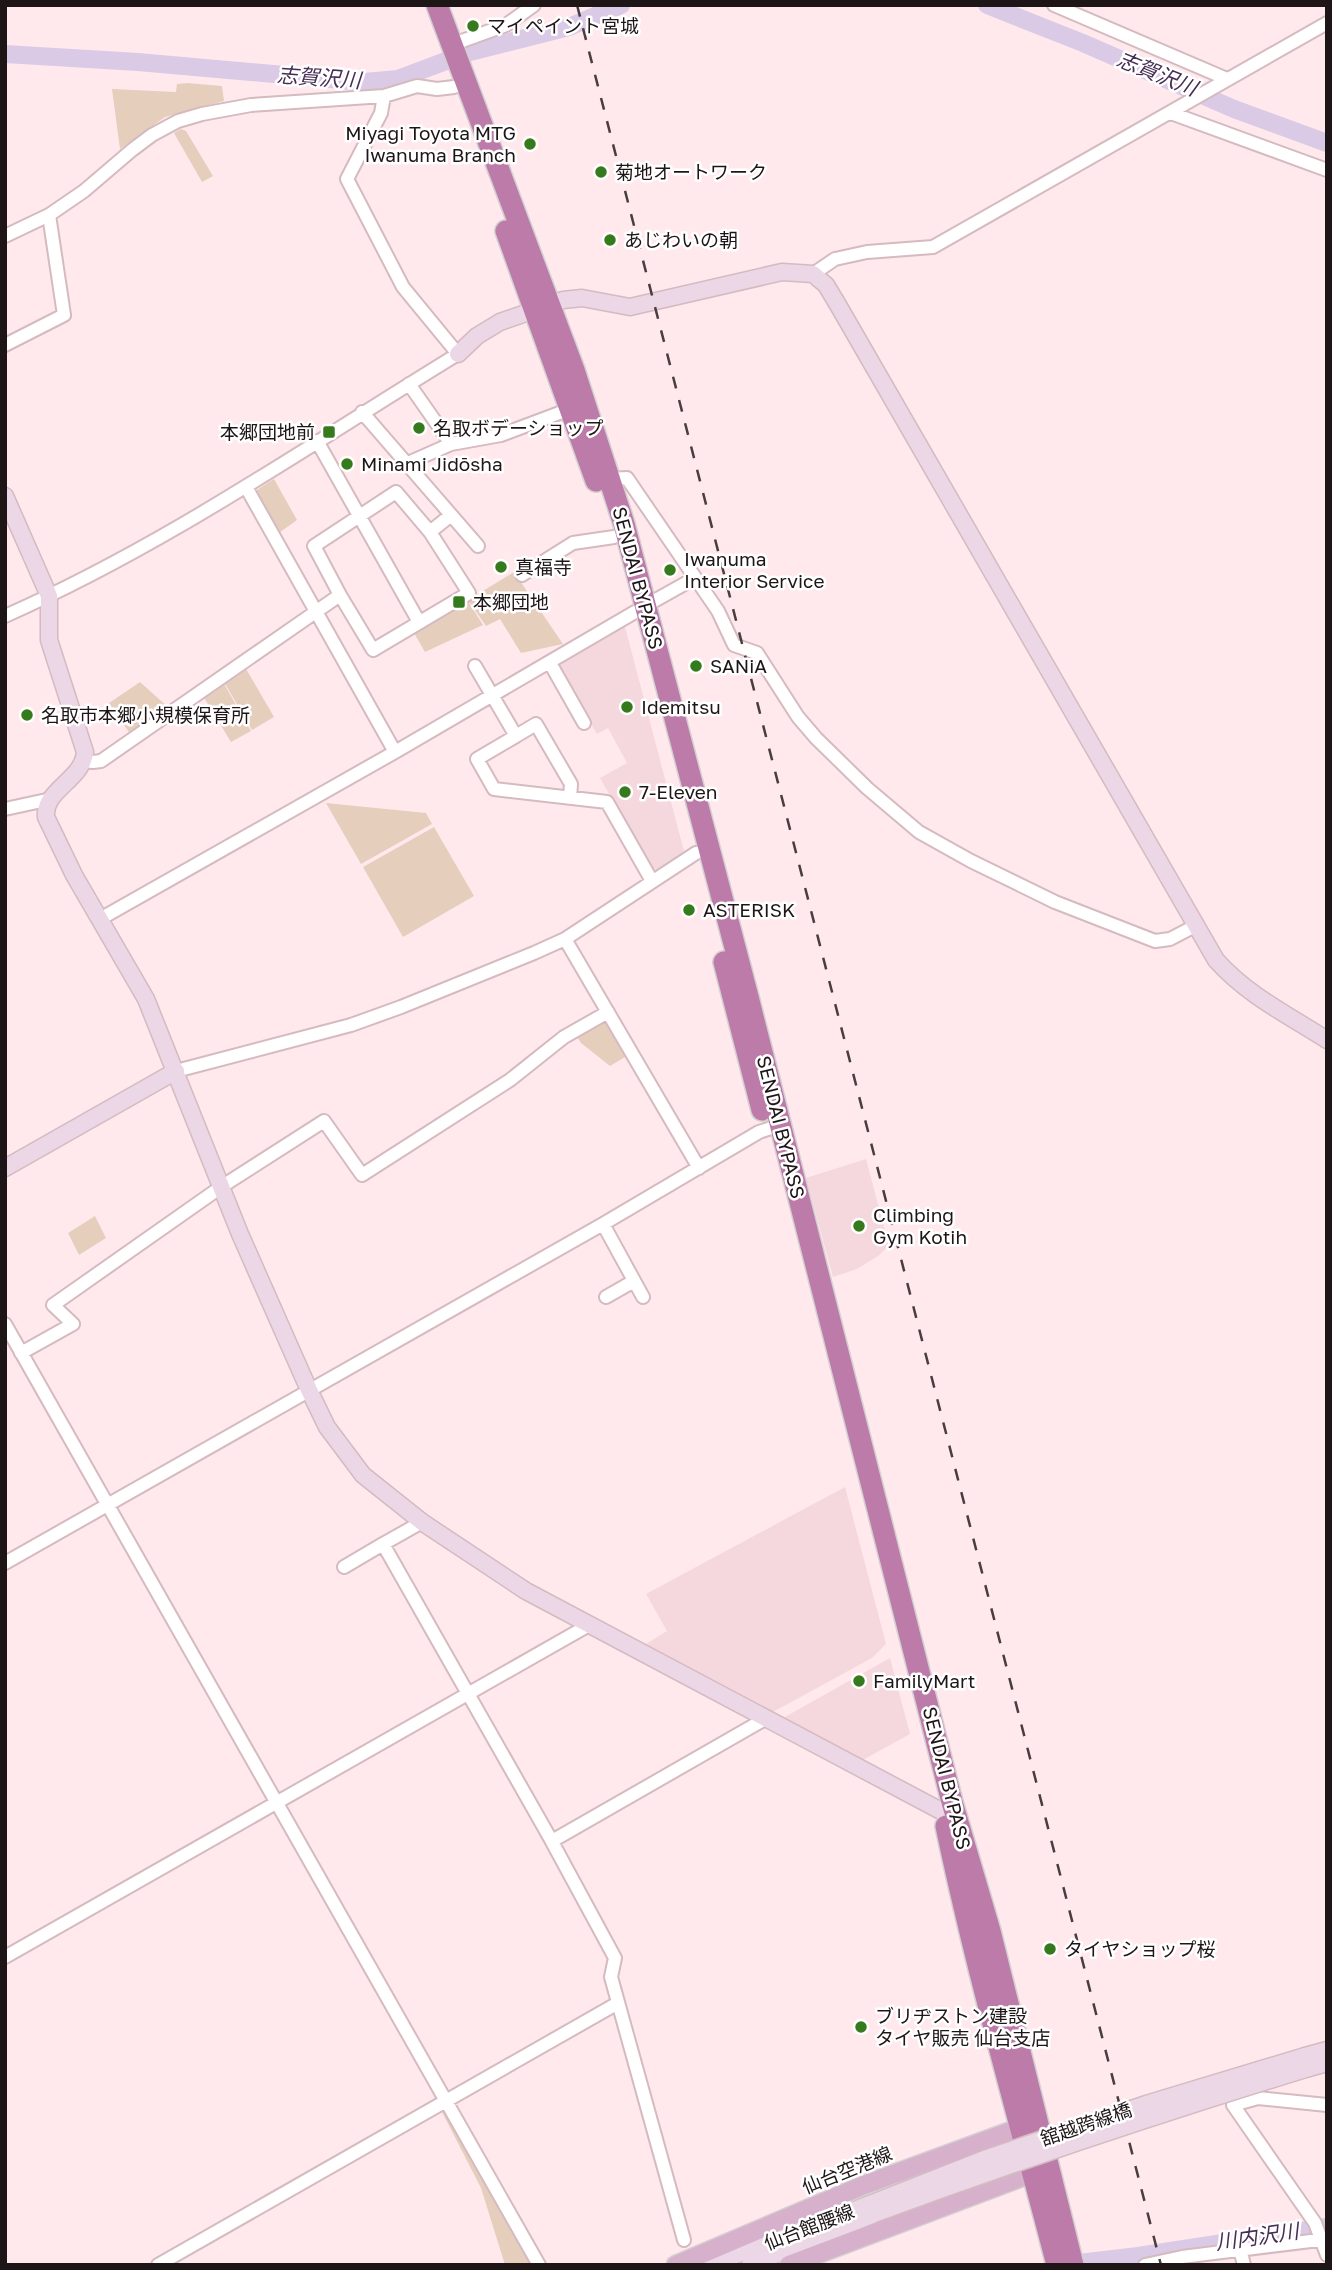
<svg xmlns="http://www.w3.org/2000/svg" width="1332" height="2270" viewBox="0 0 1332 2270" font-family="'Golos Text','Noto Sans JP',sans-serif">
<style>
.built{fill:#f4d8dd}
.green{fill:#e6cebd}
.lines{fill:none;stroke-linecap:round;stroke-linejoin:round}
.river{stroke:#dacae6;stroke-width:18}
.street-casing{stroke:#d5bac0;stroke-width:16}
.secondary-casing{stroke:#d5bac0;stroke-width:19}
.primary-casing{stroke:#d2d0d1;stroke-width:21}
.highway-casing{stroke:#d2d0d1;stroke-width:24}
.street{stroke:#fff;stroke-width:12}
.secondary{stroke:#ebd7e6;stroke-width:16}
.primary{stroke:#d7b0cc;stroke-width:18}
.highway{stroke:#bd7baa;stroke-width:21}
.rail{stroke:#483d3f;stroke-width:2.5;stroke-dasharray:12 12;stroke-linecap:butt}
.secondary-bridge-casing{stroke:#d5bac0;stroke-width:19;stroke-linecap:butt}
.secondary-bridge{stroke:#ebd7e6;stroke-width:16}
.poi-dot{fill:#357a1d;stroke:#fff;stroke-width:2.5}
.labels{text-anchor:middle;stroke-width:5;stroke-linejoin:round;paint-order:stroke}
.poi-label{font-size:19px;fill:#1e1517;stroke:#fff;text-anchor:start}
.street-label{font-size:19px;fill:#1e1517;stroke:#fff}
.water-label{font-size:21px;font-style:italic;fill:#462e55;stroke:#fff}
</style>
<rect width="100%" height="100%" fill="#ffe9ed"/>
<path class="built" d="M 624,623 L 685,855 L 659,871 L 650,867 L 600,778 L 627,763 L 608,728 L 597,734 L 557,667 L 559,660 Z
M 866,1159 L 889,1246 L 878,1256 L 857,1269 L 833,1277 L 806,1178 Z
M 845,1487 L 886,1644 L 872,1658 L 773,1712 L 646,1644 L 667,1631 L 646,1594 Z
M 890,1658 L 910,1734 L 861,1761 L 783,1718 Z"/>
<path class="green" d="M 187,83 L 222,86 L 224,101 L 165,117 L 120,149 L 112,89 L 176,92 L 177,84 Z
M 181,129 L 186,131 L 213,176 L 202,182 L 174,133 Z
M 274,479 L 297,520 L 276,535 L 252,493 Z
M 514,572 L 563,644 L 521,653 L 500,619 L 486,626 L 468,600 Z
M 468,601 L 483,625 L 425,652 L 414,633 Z
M 245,667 L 274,717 L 252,730 L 224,682 Z
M 140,682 L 169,708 L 131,735 L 109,703 Z
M 223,682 L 251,731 L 231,742 L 203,696 Z
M 326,803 L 426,813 L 432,824 L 361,864 Z
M 434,827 L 474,896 L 403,937 L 363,867 Z
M 599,1021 L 605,1022 L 625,1057 L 610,1066 L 581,1043 L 577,1037 Z
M 95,1216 L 106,1238 L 79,1255 L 68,1233 Z
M 446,2109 L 521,2241 L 531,2265 L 505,2265 L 481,2188 L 442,2112 Z"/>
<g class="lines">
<path class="river" d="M 987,5 L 1083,43 L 1234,109 L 1327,143
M 5,54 L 138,62 L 364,82 L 398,79 L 470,52 L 569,27 L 621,5
M 1062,2265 L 1138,2256 L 1327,2227"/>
<defs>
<path id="street" d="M 1054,5 L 1227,79
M 451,45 L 506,25 L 534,5
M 1171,113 L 1327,170
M 5,236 L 49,215 L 84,191 L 132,150 L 152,135 L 178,121 L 202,114 L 251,105 L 384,96 L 417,86 L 437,89 L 454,87
M 813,274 L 835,259 L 867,252 L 933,247 L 1327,23
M 5,345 L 64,315 L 49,215
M 409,384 L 451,444
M 362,412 L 478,546
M 317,441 L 419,622
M 408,463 L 451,444 L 501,435 L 570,409
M 610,479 L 627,478 L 718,611 L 734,645 L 757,653 L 798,717 L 816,738 L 867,788 L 919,832 L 971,861 L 1055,902 L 1155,941 L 1170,939 L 1195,926
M 246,487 L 395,752
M 396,492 L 430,532 L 469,593 L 373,650 L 340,595 L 314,546 Z
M 430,532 L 451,515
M 522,575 L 573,543 L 614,537
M 645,606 L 695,578
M 5,616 C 166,545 309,445 458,354 L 403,287 L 347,179 L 381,113 L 384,96
M 550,663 L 584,723
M 475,666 L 516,736 L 477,759 L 494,789 L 607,802 L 652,881
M 516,736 L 536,724 L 571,784 L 570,798
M 84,761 L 93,762 L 101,761 L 340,595
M 5,809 L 51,799
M 100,919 L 395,752 L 635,612
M 565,939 L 699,1168
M 176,1071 L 351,1025 L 401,1007 L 534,953 L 565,939 L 696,853
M 603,1224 L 643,1297
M 606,1297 L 634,1281
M 5,1324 L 539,2265
M 21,1353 L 73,1324 L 53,1305 L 221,1187 L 324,1121 L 362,1175 L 510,1080 L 564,1037 L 608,1012
M 422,1522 L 383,1544 L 550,1838 L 615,1958 L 611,1977 L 684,2240
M 5,1563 L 603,1224 L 759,1132 L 780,1125
M 344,1567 L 383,1544
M 552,1841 L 765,1719
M 5,1957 L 589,1625
M 1327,2105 L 1258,2098 L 1233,2105 L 1315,2223 L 1327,2255
M 1240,2249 L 1244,2265
M 158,2265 L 618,2003
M 1145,2265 L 1182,2257 L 1327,2239"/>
<path id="secondary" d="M 458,354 L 477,336 L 500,322 L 563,300 L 582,298 L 630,307 L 782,272 L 813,274 L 826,285 L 838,305 L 1216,960 C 1247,995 1288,1015 1327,1040
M 5,496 L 49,596 L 49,640 L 85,752 C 83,780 43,790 46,817 L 74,875 L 146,999 L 240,1234 L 309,1390 L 327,1427 L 363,1475 L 422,1522 L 526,1591 L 943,1812
M 5,1168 L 176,1071
M 1305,2056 L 1327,2050
M 1309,2068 L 1327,2063
M 709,2265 L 870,2204
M 750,2265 L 874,2214"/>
<path id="primary" d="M 676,2265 L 864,2185 L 1033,2123
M 789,2265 L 1046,2168"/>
<path id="highway" d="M 437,5 L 574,370 L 624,524 L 748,997 L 952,1802 L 990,1931 L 1073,2265
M 506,231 L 596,481
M 724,962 L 762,1110
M 946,1826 C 977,1974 1019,2119 1057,2265"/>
</defs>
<use href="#street" class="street-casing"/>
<use href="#secondary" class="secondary-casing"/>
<use href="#primary" class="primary-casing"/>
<use href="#highway" class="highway-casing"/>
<use href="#street" class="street"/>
<use href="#secondary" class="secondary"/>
<use href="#primary" class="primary"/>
<use href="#highway" class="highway"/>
<path class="rail" d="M 577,5 L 1161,2265"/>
<defs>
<path id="secondary-bridge" d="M 870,2204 L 987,2158 L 1146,2104 L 1305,2056
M 874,2214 C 1018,2161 1162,2113 1309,2068"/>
</defs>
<use href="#secondary-bridge" class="secondary-bridge-casing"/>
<use href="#secondary-bridge" class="secondary-bridge"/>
</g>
<g class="poi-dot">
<circle cx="473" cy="26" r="7"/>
<circle cx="530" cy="144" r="7"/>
<circle cx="601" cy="172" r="7"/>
<circle cx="610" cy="240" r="7"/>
<circle cx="419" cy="428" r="7"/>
<rect x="322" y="425" width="14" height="14" rx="3.5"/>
<circle cx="347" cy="464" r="7"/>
<circle cx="501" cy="567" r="7"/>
<circle cx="670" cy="570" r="7"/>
<rect x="452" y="595" width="14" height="14" rx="3.5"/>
<circle cx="696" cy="666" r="7"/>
<circle cx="627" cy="707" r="7"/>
<circle cx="27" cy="715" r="7"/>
<circle cx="625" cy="792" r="7"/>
<circle cx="689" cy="910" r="7"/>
<circle cx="859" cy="1226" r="7"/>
<circle cx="859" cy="1681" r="7"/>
<circle cx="1050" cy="1949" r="7"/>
<circle cx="861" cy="2027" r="7"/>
</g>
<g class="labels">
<g class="poi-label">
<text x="487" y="33">マイペイント宮城</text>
<text x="516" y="140" text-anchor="end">Miyagi Toyota MTG<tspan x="516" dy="22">Iwanuma Branch</tspan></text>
<text x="615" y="179">菊地オートワーク</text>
<text x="624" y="247">あじわいの朝</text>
<text x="433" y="435">名取ボデーショップ</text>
<text x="315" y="439" text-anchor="end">本郷団地前</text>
<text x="361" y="471">Minami Jidōsha</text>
<text x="684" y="566">Iwanuma<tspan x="684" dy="22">Interior Service</tspan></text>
<text x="515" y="574">真福寺</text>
<text x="473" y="609">本郷団地</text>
<text x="710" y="673">SANiA</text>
<text x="641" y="714">Idemitsu</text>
<text x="41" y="722">名取市本郷小規模保育所</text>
<text x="639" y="799">7-Eleven</text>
<text x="703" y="917">ASTERISK</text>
<text x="873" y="1222">Climbing<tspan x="873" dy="22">Gym Kotih</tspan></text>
<text x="873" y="1688">FamilyMart</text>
<text x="1064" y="1956">タイヤショップ桜</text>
<text x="875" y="2023">ブリヂストン建設<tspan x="875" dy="22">タイヤ販売 仙台支店</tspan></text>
</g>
<g class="street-label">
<text transform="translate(638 578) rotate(75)" y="7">SENDAI BYPASS</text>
<text transform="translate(781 1127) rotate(76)" y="7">SENDAI BYPASS</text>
<text transform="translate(947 1778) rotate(76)" y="7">SENDAI BYPASS</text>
<text transform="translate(1086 2124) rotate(-19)" y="7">舘越跨線橋</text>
<text transform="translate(847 2170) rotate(-22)" y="7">仙台空港線</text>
<text transform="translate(809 2227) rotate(-21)" y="7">仙台館腰線</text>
</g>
<g class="water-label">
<text transform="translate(1157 74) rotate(22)" y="7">志賀沢川</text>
<text transform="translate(319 78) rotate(4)" y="7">志賀沢川</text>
<text transform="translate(1257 2237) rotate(-8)" y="7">川内沢川</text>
</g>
</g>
<rect width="1332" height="2270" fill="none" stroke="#1e1517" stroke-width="14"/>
</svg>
